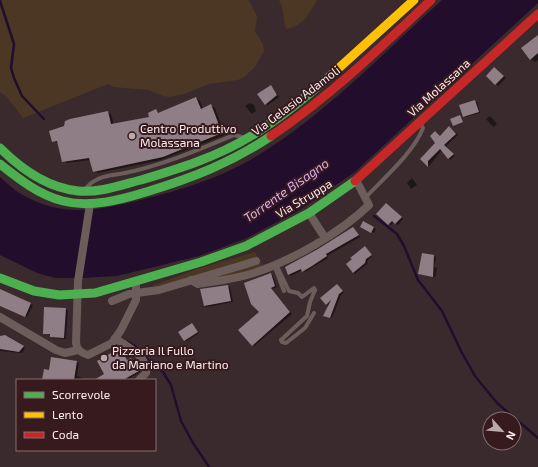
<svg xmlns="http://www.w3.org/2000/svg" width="538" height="467" viewBox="0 0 538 467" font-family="'Exo 2',sans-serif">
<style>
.green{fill:#4b3723}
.water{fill:#230d2d}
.shadow{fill:#0007}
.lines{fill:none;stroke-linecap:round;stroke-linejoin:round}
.stream{stroke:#230d2d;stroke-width:2.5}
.building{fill:#8f7e85}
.lane{stroke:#6c5d5a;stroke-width:4}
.street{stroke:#6c5d5a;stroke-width:8}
.fast{stroke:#4caf50;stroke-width:9}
.slow{stroke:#ffc107;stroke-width:9}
.jam{stroke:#c62828;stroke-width:9}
.poi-dot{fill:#b9a9aa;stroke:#361a1e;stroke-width:1.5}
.labels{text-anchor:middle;stroke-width:4;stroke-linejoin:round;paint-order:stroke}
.street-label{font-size:12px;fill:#fdedee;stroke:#361a1e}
.poi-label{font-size:12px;fill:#fdedee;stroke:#361a1e;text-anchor:start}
.water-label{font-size:13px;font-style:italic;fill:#d7aff0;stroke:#361a1e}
</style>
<rect width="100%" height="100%" fill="#3b2a2d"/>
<path class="green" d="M 0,0 L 249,0 L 257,17 L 255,31 L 263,44 L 264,51 L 255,67 L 244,77 L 238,80 L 209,84 L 184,94 L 170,97 L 163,96 L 149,90 L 113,87 L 108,84 L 23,118 L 6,96 L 0,92 Z
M 279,0 L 317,0 C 310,13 302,27 286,29 C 283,19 284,10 279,0 Z
M 255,252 L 264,269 L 170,289 L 152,286 L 197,269 Z"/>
<path class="water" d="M 442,0 L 538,0 L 538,3 L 355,172 L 298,211 L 245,239 L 199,256 L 117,276 L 83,278 L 55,278 L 37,273 L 0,255 L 0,177 C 7,183 14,190 21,194 C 64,219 100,210 144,199 C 181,190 219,178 252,159 C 324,116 381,55 442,0 Z"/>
<path class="shadow" d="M 538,37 L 538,60 L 535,62 L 530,59 Z
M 495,68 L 506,78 L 498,86 L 487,76 Z
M 271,86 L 279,97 L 268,105 L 265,104 Z
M 196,98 L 200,101 L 203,109 L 211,106 L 215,108 L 225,135 L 161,160 L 98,173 L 94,171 L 91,160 L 67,163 L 63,161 L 59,143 L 53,141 L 108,112 L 111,114 L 114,125 L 151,117 L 156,111 L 160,113 Z
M 474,101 L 477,102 L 480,113 L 466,117 L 464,116 Z
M 250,103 L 254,105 L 256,111 L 252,114 L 245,106 Z
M 490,116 L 497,124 L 493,127 L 486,119 Z
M 451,129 L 458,135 L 446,146 L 455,156 L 450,160 L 442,150 L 429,166 L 422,159 Z
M 412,178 L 417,185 L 411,189 L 407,183 Z
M 389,206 L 403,219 L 398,225 L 394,222 L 391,225 L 378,214 Z
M 364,222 L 376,229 L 374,233 L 363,228 Z
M 353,228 L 360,237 L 327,256 L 328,258 L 305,272 L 302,270 L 291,276 L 289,274 L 319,250 Z
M 365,247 L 373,256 L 368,260 L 367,264 L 355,274 L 353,272 Z
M 433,256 L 436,257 L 434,267 L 437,268 L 435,277 L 419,274 Z
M 271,274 L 273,276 L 277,287 L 272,289 L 292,314 L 254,346 L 252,345 Z
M 337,285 L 344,292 L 341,295 L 332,318 L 327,317 L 329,306 L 326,304 Z
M 228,286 L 230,287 L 233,302 L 207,307 L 204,306 Z
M 0,290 L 33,305 L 27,317 L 0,306 Z
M 66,309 L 68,310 L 66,339 L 53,338 L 51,335 L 44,333 Z
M 192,324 L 199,333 L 187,341 L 184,340 Z
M 5,336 L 25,348 L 22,353 L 0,351 L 0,337 Z
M 120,349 L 128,361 L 131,359 L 134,360 L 140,372 L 127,380 L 103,380 Z
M 77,362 L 79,363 L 77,376 L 82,378 L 82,380 L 43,380 L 50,371 Z"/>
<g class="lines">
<path class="stream" d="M 0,1 L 14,44 L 11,68 L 14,78 L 22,96 L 44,119
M 374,216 L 397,234 L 404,246 L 418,280 L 442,311 L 461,351 L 475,376 L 497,403 L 538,438
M 128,342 L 135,346 L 150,362 L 163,372 L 171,385 L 181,421 L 193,443 L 209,467"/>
</g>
<path class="building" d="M 538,35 L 538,53 L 530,60 L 521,48 Z
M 494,67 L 504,76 L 495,85 L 486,76 Z
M 271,85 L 277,95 L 265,105 L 257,94 Z
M 196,97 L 201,109 L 211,104 L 222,133 L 163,157 L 93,172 L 89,158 L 62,162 L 57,141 L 52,142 L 49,131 L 64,126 L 65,121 L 70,119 L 108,111 L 111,124 L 149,117 L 148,113 L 156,109 L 158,113 Z
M 475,100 L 479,112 L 463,117 L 459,105 Z
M 460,115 L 463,122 L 453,126 L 450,119 Z
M 449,126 L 456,134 L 444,145 L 454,154 L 448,159 L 440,149 L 428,161 L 428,167 L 420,159 L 435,143 L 430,136 L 435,131 L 440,136 Z
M 386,203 L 402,217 L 395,224 L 392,221 L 388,225 L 376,214 Z
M 363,221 L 374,227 L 371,233 L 360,227 Z
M 353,227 L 359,235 L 326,254 L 327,256 L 312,266 L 302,272 L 301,269 L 288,275 L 285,267 L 318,249 Z
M 365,246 L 372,255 L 366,259 L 365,263 L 353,273 L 346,264 L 352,259 L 350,258 Z
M 422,253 L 434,255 L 433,277 L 418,274 Z
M 271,273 L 275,286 L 271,288 L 290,312 L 252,346 L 238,330 L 259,312 L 251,304 L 244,283 Z
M 337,284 L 343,291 L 339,294 L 330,318 L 323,316 L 331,300 L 326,305 L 320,298 Z
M 228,285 L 231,301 L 204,306 L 200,289 Z
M 0,289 L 31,303 L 25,317 L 0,306 Z
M 44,307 L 66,308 L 64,338 L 50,337 L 50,334 L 43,334 Z
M 192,323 L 198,332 L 184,341 L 178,332 Z
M 5,335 L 24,346 L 19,352 L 0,349 L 0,336 Z
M 120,348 L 127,360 L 131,358 L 139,371 L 123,380 L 94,380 L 104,374 L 97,361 Z
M 51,357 L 77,361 L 74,380 L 42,380 L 44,369 L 49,370 Z"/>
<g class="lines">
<path class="lane" d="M 86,188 C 97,175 110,176 125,173 C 163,165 198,150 234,135 L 242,137
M 366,197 C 384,178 414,152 423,128 L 420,123
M 276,264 L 289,291 L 298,293 L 302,297 L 314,288 L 315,290 L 310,302 L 307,316 L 281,340 L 282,342 L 286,343 L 305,328 L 314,313
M 274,265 L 284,291"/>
<path class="street" d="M 90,204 L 78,281 L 76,343 C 77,350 81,353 88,355 L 112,343 L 121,330 L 136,300 L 136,282
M 309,213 L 325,238
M 191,280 L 198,284 C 216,281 236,279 254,273 C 293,260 340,233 369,205 L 356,180
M 112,301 L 129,294 L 159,290 L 256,261
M 0,317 L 56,350 L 65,353 L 78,350
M 115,338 C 126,347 148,355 146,373 L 139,380"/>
<path class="fast" d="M 0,148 C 21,169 48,188 78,191 C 100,193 121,185 141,180 C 178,169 217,157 251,136 C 279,119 305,98 330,76
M 0,164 C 19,179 39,195 63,201 C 90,208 120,200 146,192 C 192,178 231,163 271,136
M 0,278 L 34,291 L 59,295 L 95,293 L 201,262 L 246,246 L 309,213 L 355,181"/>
<path class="slow" d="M 330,76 L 414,0"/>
<path class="jam" d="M 271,136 C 329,97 380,48 431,0
M 355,181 L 538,14"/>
</g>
<g class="poi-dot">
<circle cx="132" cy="136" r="4"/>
<circle cx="104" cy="358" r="4"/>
</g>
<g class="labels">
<g class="street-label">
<text transform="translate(439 88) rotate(-42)" y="4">Via Molassana</text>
<text transform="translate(296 101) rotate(-37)" y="4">Via Gelasio Adamoli</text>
<text transform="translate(304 199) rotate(-31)" y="4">Via Struppa</text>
</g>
<g class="poi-label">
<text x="140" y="133">Centro Produttivo<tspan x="140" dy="14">Molassana</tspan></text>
<text x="112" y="355">Pizzeria Il Fullo<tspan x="112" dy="14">da Mariano e Martino</tspan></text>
</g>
<g class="water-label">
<text transform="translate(286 190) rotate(-35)" y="5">Torrente Bisagno</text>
</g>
</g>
<rect x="16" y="379" width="140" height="72" fill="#361a1e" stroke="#866e71"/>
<rect x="24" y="392" width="20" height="6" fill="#4caf50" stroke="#866e71"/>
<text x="52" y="399" font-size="12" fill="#fdedee">Scorrevole</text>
<rect x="24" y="412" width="20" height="6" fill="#ffc107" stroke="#866e71"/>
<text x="52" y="419" font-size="12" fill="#fdedee">Lento</text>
<rect x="24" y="432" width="20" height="6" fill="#c62828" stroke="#866e71"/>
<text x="52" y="439" font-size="12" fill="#fdedee">Coda</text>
<g transform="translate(502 431) rotate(117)"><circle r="19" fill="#361a1e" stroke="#866e71"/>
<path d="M0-3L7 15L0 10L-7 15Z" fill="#b9a9aa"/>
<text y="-6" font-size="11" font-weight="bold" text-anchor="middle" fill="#fdedee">N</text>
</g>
</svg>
